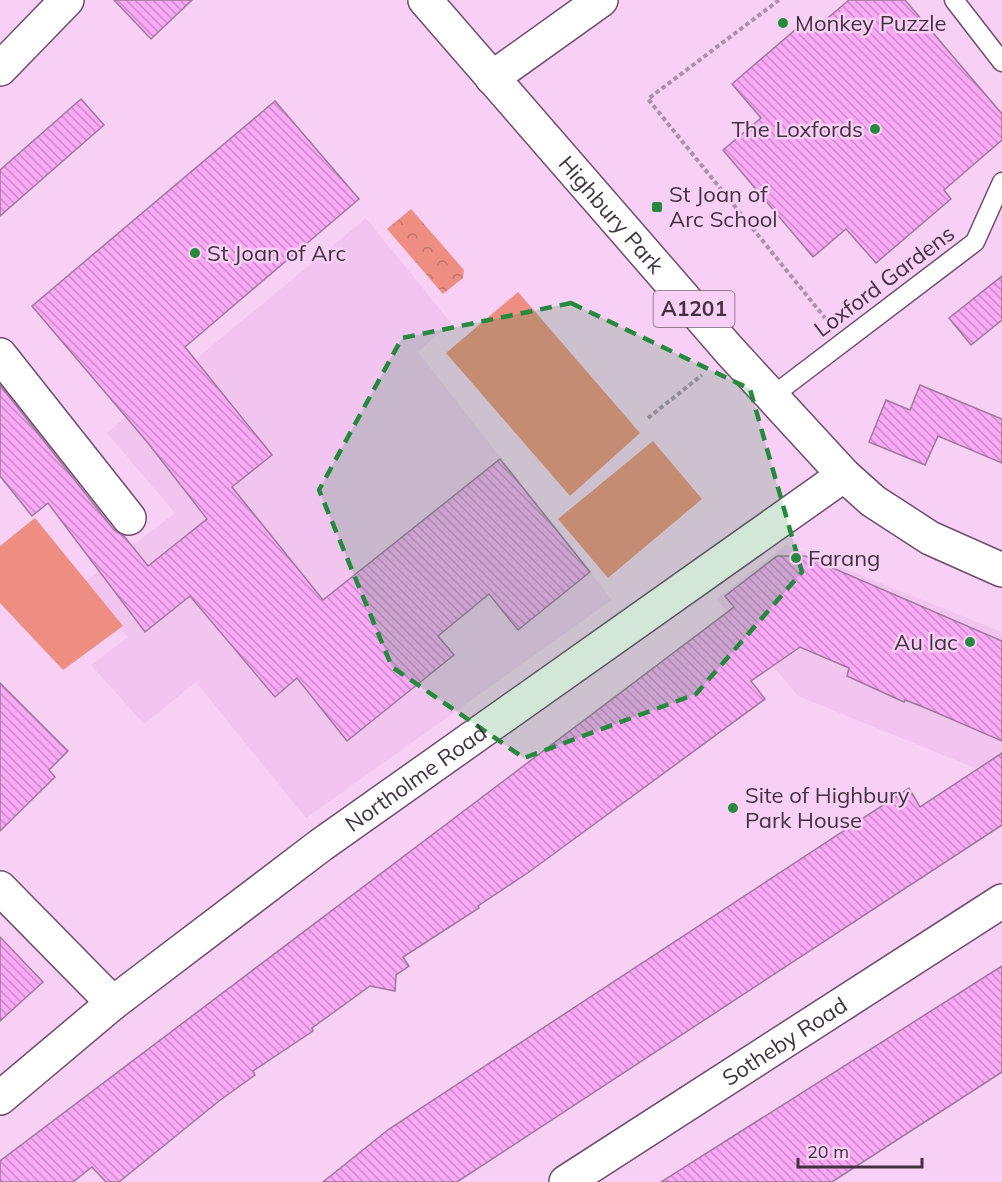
<svg xmlns="http://www.w3.org/2000/svg" width="1002" height="1182" viewBox="0 0 1002 1182" font-family="Mulish,sans-serif">
<style>
.built{fill:#f2c4f0}
.park{fill:url(#park-crowns)}
.pitch{fill:#ee8e82}
.building{fill:url(#building-back-hatch);stroke:#9e799c;stroke-width:1.5}
.lines{fill:none;stroke-linecap:round;stroke-linejoin:round}
.lane-casing{stroke:#6e4c6d;stroke-width:21}
.street-casing{stroke:#6e4c6d;stroke-width:36}
.primary-casing{stroke:#6e4c6d;stroke-width:36}
.path{stroke:#ae90ac;stroke-width:4;stroke-dasharray:4.5 3;stroke-linecap:butt}
.lane{stroke:#fff;stroke-width:18}
.street{stroke:#fff;stroke-width:33}
.primary{stroke:#fff;stroke-width:33}
.marked{fill:#25893e;fill-opacity:0.2;stroke:#25893e;stroke-width:4.5;stroke-dasharray:12 8;stroke-linejoin:round}
.poi-dot{fill:#25893e;stroke:#f8d0f6;stroke-width:2}
.labels{text-anchor:middle;stroke-width:5;stroke-linejoin:round;paint-order:stroke}
.shield{fill:#f8d0f6;stroke:#796177;stroke-width:1.5}
.shield-label{font-size:21px;font-weight:bold;fill:#423241}
.poi-label{font-size:22px;fill:#423241;stroke:#f8d0f6;text-anchor:start}
.street-label{font-size:22px;fill:#423241;stroke:#f8d0f6}
</style>
<defs>
<pattern id="park-crowns" width="20" height="18" patternUnits="userSpaceOnUse" patternTransform="scale(1.5)"><rect width="20" height="18" fill="#ee8e82"/><path d="M2 6a3 3 0 1 1 6 0M12 15a3 3 0 1 1 6 0" fill="none" stroke="#c2756c"/></pattern>
<pattern id="building-back-hatch" width="6" height="6" patternUnits="userSpaceOnUse" patternTransform="scale(1.5)"><rect width="6" height="6" fill="#f9a9f6"/><path d="M-1 5l2 2M0 0l6 6M5-1l2 2" fill="none" stroke="#cb8ac9"/></pattern>
</defs>
<rect width="100%" height="100%" fill="#f8d0f6"/>
<path class="built" d="M 366,218 L 451,323 L 418,352 L 612,600 L 306,818 L 196,682 L 144,724 L 91,665 L 128,637 L 81,585 L 175,513 L 107,433 Z
M 786,545 L 1002,632 L 1002,779 L 798,696 L 716,599 Z"/>
<path class="park" d="M 411,209 L 464,270 L 463,278 L 443,294 L 387,229 Z"/>
<path class="pitch" d="M 518,292 L 640,433 L 570,496 L 446,353 Z
M 653,441 L 702,499 L 608,578 L 558,519 Z
M 35,518 L 123,626 L 63,670 L 0,603 L 0,546 Z"/>
<path class="building" d="M 114,0 L 192,0 L 151,39 Z
M 849,0 L 905,0 L 1002,114 L 1002,140 L 944,190 L 951,199 L 876,263 L 846,229 L 813,257 L 723,150 L 761,118 L 732,84 L 802,24 L 810,33 Z
M 81,99 L 104,125 L 0,216 L 0,170 Z
M 275,101 L 359,199 L 185,347 L 272,455 L 232,487 L 323,600 L 500,459 L 590,572 L 518,630 L 489,594 L 438,636 L 454,655 L 347,741 L 297,678 L 275,697 L 190,596 L 145,632 L 48,503 L 32,516 L 0,476 L 0,385 L 114,530 L 124,536 L 148,566 L 207,519 L 148,443 L 32,306 Z
M 1002,276 L 1002,320 L 971,345 L 949,318 Z
M 920,385 L 1002,419 L 1002,463 L 938,436 L 925,465 L 869,442 L 886,400 L 910,410 Z
M 777,556 L 805,556 L 1002,641 L 1002,741 L 921,706 L 905,700 L 904,702 L 847,676 L 849,668 L 800,647 L 751,681 L 765,699 L 529,872 L 478,906 L 479,908 L 403,957 L 409,966 L 396,975 L 395,991 L 370,986 L 312,1028 L 313,1031 L 253,1071 L 255,1075 L 219,1101 L 119,1182 L 106,1182 L 92,1167 L 73,1182 L 0,1182 L 0,1161 L 734,607 L 725,596 Z
M 0,683 L 68,751 L 49,770 L 55,777 L 0,831 Z
M 1002,753 L 1002,825 L 457,1182 L 323,1182 L 389,1129 L 909,788 L 920,807 Z
M 0,937 L 43,982 L 0,1021 Z
M 1002,966 L 1002,1072 L 832,1182 L 661,1182 Z"/>
<g class="lines">
<defs>
<path id="lane" d="M 954,0 L 1002,62
M 771,397 L 975,242 L 1002,182"/>
<g id="street">
<path d="M 0,69 L 67,0"/>
<path d="M 492,78 L 601,0"/>
<path d="M 0,355 L 129,518"/>
<path d="M 0,888 L 113,1003"/>
<path id="s1" d="M 0,1098 L 113,1003 L 321,845 L 844,475"/>
<path id="s2" d="M 566,1182 L 1002,901"/>
</g>
<g id="primary">
<path id="s3" d="M 425,0 L 730,351 L 844,475 L 873,501 L 930,538 L 1002,570"/>
</g>
</defs>
<use href="#lane" class="lane-casing"/>
<use href="#street" class="street-casing"/>
<use href="#primary" class="primary-casing"/>
<path class="path" d="M 779,0 L 648,99 L 825,318
M 648,418 L 702,375"/>
<use href="#lane" class="lane"/>
<use href="#street" class="street"/>
<use href="#primary" class="primary"/>
</g>
<path class="marked" d="M 571,303 L 750,389 L 802,572 L 696,694 L 524,758 L 392,667 L 319,490 L 402,338 Z"/>
<g class="poi-dot">
<circle cx="783" cy="23" r="6"/>
<circle cx="875" cy="129" r="6"/>
<rect x="651" y="201" width="12" height="12" rx="3"/>
<circle cx="195" cy="253" r="6"/>
<circle cx="796" cy="558" r="6"/>
<circle cx="970" cy="642" r="6"/>
<circle cx="733" cy="808" r="6"/>
</g>
<g class="labels">
<rect class="shield" x="653.5" y="291" width="81" height="36" rx="4.5"/>
<g class="shield-label">
<text x="694" y="316">A1201</text>
</g>
<g class="poi-label">
<text x="795" y="31">Monkey Puzzle</text>
<text x="863" y="137" text-anchor="end">The Loxfords</text>
<text x="669" y="202">St Joan of<tspan x="669" dy="25">Arc School</tspan></text>
<text x="207" y="261">St Joan of Arc</text>
<text x="808" y="566">Farang</text>
<text x="958" y="650" text-anchor="end">Au lac</text>
<text x="745" y="803">Site of Highbury<tspan x="745" dy="25">Park House</tspan></text>
</g>
<g class="street-label">
<text dy="8" stroke="none"><textPath href="#s3" startOffset="284">Highbury Park</textPath></text>
<text transform="translate(884 281) rotate(-37)" y="8">Loxford Gardens</text>
<text dy="8" stroke="none"><textPath href="#s1" startOffset="525">Northolme Road</textPath></text>
<text dy="8" stroke="none"><textPath href="#s2" startOffset="260">Sotheby Road</textPath></text>
</g>
</g>
<path d="M798 1158v9h124v-9" fill="none" stroke="#423241" stroke-width="3"/>
<text x="807" y="1158" font-size="18" fill="#423241" stroke="#f8d0f6" stroke-width="4.5" paint-order="stroke">20 m</text>
</svg>
